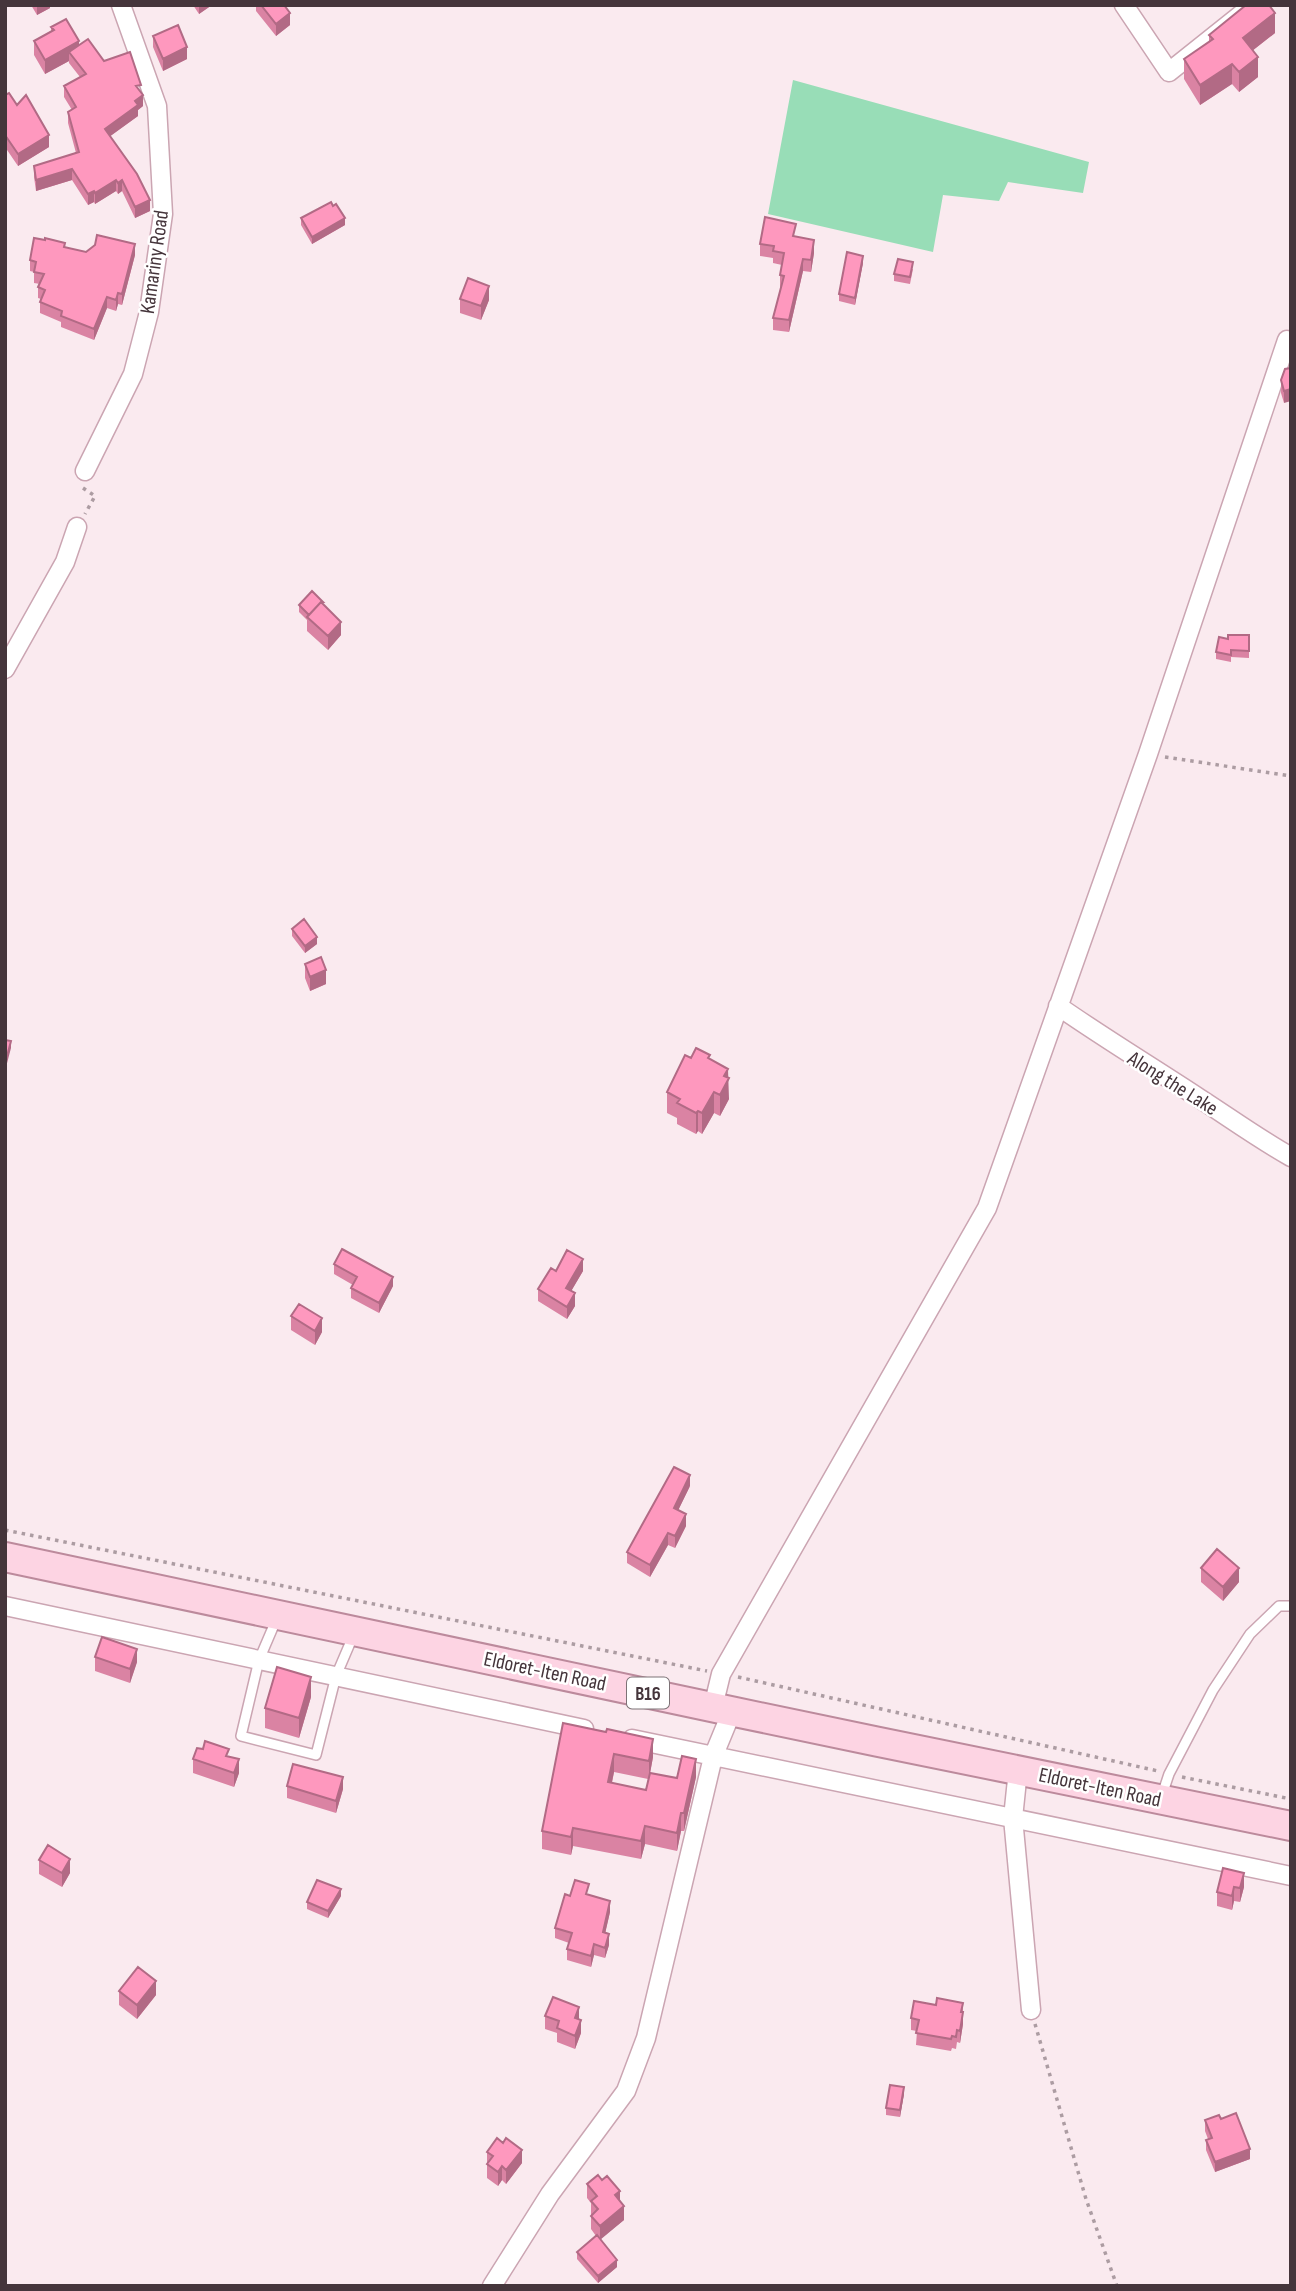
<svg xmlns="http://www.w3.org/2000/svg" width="1296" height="2291" viewBox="0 0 1296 2291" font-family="'Sofia Sans Condensed',sans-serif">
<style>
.green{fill:#98ddb7}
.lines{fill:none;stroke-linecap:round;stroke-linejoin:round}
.service-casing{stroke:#cba5b2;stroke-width:12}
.minor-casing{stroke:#cba5b2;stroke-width:21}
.primary-casing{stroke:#bc8a9c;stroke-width:32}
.path{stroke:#ac9ca2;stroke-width:3.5;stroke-dasharray:3.5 5;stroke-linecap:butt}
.service{stroke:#fff;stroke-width:9}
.minor{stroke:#fff;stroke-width:18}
.primary{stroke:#fdd4e3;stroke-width:28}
.wall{fill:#da83a3;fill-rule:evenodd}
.shaded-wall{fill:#b26a85}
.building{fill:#fe98be;stroke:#b26a85;stroke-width:2}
.labels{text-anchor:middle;stroke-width:5;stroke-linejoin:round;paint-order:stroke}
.shield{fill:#fff;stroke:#7d7276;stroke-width:2}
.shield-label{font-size:19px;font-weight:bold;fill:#45353b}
.street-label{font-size:21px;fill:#45353b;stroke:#fff}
</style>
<rect width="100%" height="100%" fill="#faeaef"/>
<path class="green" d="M 793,80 L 1089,162 L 1083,193 L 1008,182 L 999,201 L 943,195 L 933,252 L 768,214 Z"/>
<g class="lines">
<defs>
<path id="service" d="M 277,1618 L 259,1660 L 241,1736 L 316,1755 L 336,1676 L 354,1634
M 1162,1795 L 1169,1774 L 1213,1690 L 1250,1634 L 1279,1606 L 1291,1606"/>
<path id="minor" d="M 1124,5 L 1169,72 L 1253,5
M 85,471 L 133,374 L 149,312 L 163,214 L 157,106 L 121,5
M 5,669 L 65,562 L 77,527
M 1058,1006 C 1104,1038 1152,1067 1199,1098 C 1230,1118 1259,1139 1291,1157
M 5,1606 L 584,1729
M 713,1707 L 721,1674 L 987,1208 L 1148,754 L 1287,340
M 632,1739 L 1291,1876
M 1018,1770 L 1013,1818 L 1031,2010
M 492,2286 L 550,2194 L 626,2091 L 646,2038 L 713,1757 L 732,1711"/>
<path id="primary" d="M 5,1557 C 249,1607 492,1660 735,1712 C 920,1751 1105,1788 1291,1826"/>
</defs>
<use href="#service" class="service-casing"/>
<use href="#minor" class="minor-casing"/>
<use href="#primary" class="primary-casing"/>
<path class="path" d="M 83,488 L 95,496 L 85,514
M 1165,757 L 1291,776
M 5,1530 L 707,1671
M 738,1677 L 1158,1771
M 1182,1777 L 1291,1799
M 1035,2024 L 1086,2199 L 1117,2286"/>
<use href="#service" class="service"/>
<use href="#minor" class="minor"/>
<use href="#primary" class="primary"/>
</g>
<path class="wall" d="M 31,5 L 50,5 L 50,8 L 37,15 Z
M 193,5 L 212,5 L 199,14 Z
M 255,5 L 284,5 L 290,25 L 276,36 L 256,11 L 256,7 Z
M 51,27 L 79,45 L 104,61 L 141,93 L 143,106 L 138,110 L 138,116 L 110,136 L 150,211 L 135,218 L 122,191 L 118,194 L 116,191 L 95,204 L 94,202 L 88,205 L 72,180 L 36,191 L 34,177 L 34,166 L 76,153 L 68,123 L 68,112 L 72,110 L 64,97 L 64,86 L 80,77 L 69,63 L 69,61 L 45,74 L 34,55 L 34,41 L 51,31 Z
M 1275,33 L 1252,51 L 1258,77 L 1239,92 L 1232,84 L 1200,105 L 1184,79 L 1184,59 L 1209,42 L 1209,35 Z
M 153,36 L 187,59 L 163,71 L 153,47 Z
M 5,95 L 17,105 L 49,147 L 18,166 L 5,147 Z
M 301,218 L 345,225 L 312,244 L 301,225 Z
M 795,237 L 814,253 L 811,272 L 803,271 L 789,332 L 773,330 L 773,318 L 781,288 L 780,287 L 780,275 L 782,265 L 773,263 L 773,258 L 760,256 L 760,244 Z
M 65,247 L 86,252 L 135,255 L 122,305 L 118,304 L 116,311 L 107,308 L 94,340 L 61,327 L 61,322 L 40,313 L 40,302 L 41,299 L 38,298 L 38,287 L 40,284 L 34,283 L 34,272 L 30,271 L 30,260 Z
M 863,263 L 855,305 L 839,301 L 839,294 Z
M 913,269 L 910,284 L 894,281 L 894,274 Z
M 460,299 L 489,300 L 481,320 L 460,313 Z
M 1285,369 L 1284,403 L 1281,393 L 1281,380 Z
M 323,604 L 341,635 L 328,650 L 307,631 L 307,620 L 299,612 L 299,605 Z
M 1249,635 L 1249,658 L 1231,657 L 1231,662 L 1216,659 L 1216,652 L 1228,639 Z
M 292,929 L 317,944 L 305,953 L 292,936 Z
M 305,964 L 326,984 L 310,991 L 305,978 Z
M 691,1058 L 710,1059 L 729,1099 L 720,1116 L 714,1113 L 702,1134 L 698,1131 L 696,1134 L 677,1124 L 677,1118 L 667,1113 L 667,1092 Z
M 334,1264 L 393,1286 L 379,1313 L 351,1298 L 351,1288 L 353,1285 L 334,1274 Z
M 556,1271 L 583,1271 L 571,1291 L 575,1306 L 567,1319 L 538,1301 L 538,1289 Z
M 291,1316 L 322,1332 L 315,1345 L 291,1330 Z
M 690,1486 L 678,1510 L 686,1526 L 675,1548 L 668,1545 L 650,1577 L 627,1563 L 627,1552 Z
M 1201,1568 L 1239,1582 L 1223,1601 L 1201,1582 Z
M 95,1657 L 137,1662 L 130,1683 L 95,1671 Z
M 311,1697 L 299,1738 L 265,1728 L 265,1708 Z
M 563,1723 L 653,1757 L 650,1773 L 677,1778 L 696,1777 L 684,1831 L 681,1831 L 677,1851 L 645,1844 L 641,1859 L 573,1846 L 571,1855 L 542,1849 L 542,1831 ZM 614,1772 L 648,1779 L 646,1790 L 612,1783 Z
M 193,1759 L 239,1773 L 234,1787 L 193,1773 Z
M 287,1786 L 343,1789 L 336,1813 L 287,1798 Z
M 39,1860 L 70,1873 L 62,1887 L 39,1874 Z
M 1244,1873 L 1244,1887 L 1240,1902 L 1234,1901 L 1232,1910 L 1217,1906 L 1217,1892 Z
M 589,1895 L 610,1912 L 605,1933 L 609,1945 L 605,1958 L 594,1955 L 591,1967 L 567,1960 L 567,1949 L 569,1943 L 555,1938 L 555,1928 L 570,1896 Z
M 341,1896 L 328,1918 L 307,1909 L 307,1902 Z
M 119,1991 L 156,1995 L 137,2019 L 119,2005 Z
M 963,2003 L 963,2024 L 960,2043 L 957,2042 L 956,2049 L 952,2048 L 951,2051 L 916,2045 L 917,2031 L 911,2030 L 911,2018 L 936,2005 Z
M 545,2016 L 579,2020 L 581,2033 L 575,2049 L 557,2042 L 557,2033 L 545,2029 Z
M 904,2094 L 900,2117 L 886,2115 L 886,2108 Z
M 1205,2120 L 1250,2159 L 1215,2172 L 1206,2150 L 1206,2140 L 1208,2139 L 1205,2131 Z
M 487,2152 L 522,2163 L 506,2184 L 502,2180 L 498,2186 L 487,2178 Z
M 587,2184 L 620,2202 L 624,2220 L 600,2239 L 617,2267 L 598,2283 L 577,2259 L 577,2252 L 596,2236 L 591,2229 L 591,2203 L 587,2198 Z"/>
<path class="shaded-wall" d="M 37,5 L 50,5 L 50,8 L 37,15 Z
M 199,5 L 212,5 L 199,14 Z
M 290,13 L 290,25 L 276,36 L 276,24 Z
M 1275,13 L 1275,33 L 1243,58 L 1243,38 Z
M 79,41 L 79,55 L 69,52 L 69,61 L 45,74 L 45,60 Z
M 187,47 L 187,59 L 163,71 L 163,59 Z
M 1258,57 L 1258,77 L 1239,92 L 1239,72 Z
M 1232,64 L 1232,84 L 1200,105 L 1200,85 Z
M 143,95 L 143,106 L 138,110 L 138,116 L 105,140 L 105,129 Z
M 49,135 L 49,147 L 18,166 L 18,154 Z
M 72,169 L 72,180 L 36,191 L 36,180 Z
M 116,180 L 116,191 L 95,204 L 95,193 Z
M 122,180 L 122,191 L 118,194 L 118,183 Z
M 94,191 L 94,202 L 88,205 L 88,194 Z
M 150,200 L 150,211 L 135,218 L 135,207 Z
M 345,218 L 345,225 L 312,244 L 312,237 Z
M 814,240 L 814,253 L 811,272 L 811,260 Z
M 135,244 L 135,255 L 122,305 L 122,294 Z
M 863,256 L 863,263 L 855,305 L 855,298 Z
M 803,259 L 803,271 L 789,332 L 789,320 Z
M 489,286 L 489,300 L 481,320 L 481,306 Z
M 118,293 L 118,304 L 116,311 L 116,300 Z
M 107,297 L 107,308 L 94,340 L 94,329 Z
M 1291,389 L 1291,401 L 1284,403 L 1284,391 Z
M 341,622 L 341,635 L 328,650 L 328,636 Z
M 317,937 L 317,944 L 305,953 L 305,946 Z
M 326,970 L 326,984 L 310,991 L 310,977 Z
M 11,1041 L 11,1048 L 5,1071 L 5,1064 Z
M 728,1069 L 729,1099 L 720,1116 L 720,1095 L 724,1076 Z
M 714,1092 L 714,1113 L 702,1134 L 702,1113 Z
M 698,1111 L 698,1131 L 696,1134 L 696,1113 Z
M 583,1259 L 583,1271 L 566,1300 L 566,1288 Z
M 393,1277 L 393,1286 L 379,1313 L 379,1303 Z
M 575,1293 L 575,1306 L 567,1319 L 567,1307 Z
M 322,1318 L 322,1332 L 315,1345 L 315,1331 Z
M 690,1475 L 690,1486 L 674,1519 L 674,1508 Z
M 686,1514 L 686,1526 L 675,1548 L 675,1536 Z
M 668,1533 L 668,1545 L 650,1577 L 650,1565 Z
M 1239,1568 L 1239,1582 L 1223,1601 L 1223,1587 Z
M 137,1649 L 137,1662 L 130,1683 L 130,1669 Z
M 311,1677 L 311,1697 L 299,1738 L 299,1718 Z
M 653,1739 L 653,1757 L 649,1779 L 649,1761 Z
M 614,1754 L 614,1772 L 608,1800 L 608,1782 Z
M 239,1759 L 239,1773 L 234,1787 L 234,1773 Z
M 696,1759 L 696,1777 L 684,1831 L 684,1813 Z
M 343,1777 L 343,1789 L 336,1813 L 336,1801 Z
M 681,1813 L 681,1831 L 677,1851 L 677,1833 Z
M 645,1826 L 645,1844 L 641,1859 L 641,1841 Z
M 573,1828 L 573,1846 L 571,1855 L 571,1837 Z
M 70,1859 L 70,1873 L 62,1887 L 62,1873 Z
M 1244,1873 L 1244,1887 L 1240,1902 L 1240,1888 Z
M 1234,1887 L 1234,1901 L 1232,1910 L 1232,1896 Z
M 341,1889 L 341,1896 L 328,1918 L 328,1911 Z
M 610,1901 L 610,1912 L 603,1943 L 603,1932 Z
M 609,1934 L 609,1945 L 605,1958 L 605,1948 Z
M 594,1944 L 594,1955 L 591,1967 L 591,1956 Z
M 156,1981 L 156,1995 L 137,2019 L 137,2005 Z
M 579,2007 L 579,2021 L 575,2018 Z
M 963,2012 L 963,2024 L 960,2043 L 960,2031 Z
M 581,2020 L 581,2033 L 575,2049 L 575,2036 Z
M 904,2087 L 904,2094 L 900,2117 L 900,2110 Z
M 1250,2149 L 1250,2159 L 1215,2172 L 1215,2162 Z
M 522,2150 L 522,2163 L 506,2184 L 506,2170 Z
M 502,2166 L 502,2180 L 498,2186 L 498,2172 Z
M 620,2191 L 620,2204 L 615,2195 Z
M 624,2206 L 624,2220 L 600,2240 L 600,2226 Z
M 617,2260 L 617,2267 L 598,2283 L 598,2276 Z"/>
<path class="building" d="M 261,5 L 284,5 L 290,13 L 276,24 Z
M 1246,5 L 1269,5 L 1275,13 L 1243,38 L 1258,57 L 1239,72 L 1232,64 L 1200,85 L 1184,59 L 1213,39 L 1209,35 Z
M 66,19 L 79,41 L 45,60 L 34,41 L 54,30 L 51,27 Z
M 178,25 L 187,47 L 163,59 L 153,36 Z
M 88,39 L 104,61 L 130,52 L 141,85 L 136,86 L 143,95 L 135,101 L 138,105 L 105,129 L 137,174 L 150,200 L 135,207 L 122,180 L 118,183 L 116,180 L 95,193 L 94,191 L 88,194 L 72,169 L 36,180 L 34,166 L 79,152 L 68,112 L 76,107 L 64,86 L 86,74 L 69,52 Z
M 9,93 L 17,105 L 26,95 L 49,135 L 18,154 L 5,135 L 5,95 Z
M 331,202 L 333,206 L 336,204 L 345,218 L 312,237 L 301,218 Z
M 765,217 L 796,224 L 793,236 L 814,240 L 811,260 L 803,259 L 789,320 L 773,318 L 784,276 L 780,275 L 784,253 L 773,251 L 774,246 L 760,244 Z
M 97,235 L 135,244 L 122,294 L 118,293 L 116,300 L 107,297 L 94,329 L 61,316 L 62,311 L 40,302 L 45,290 L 38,287 L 44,274 L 34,272 L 36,262 L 30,260 L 34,238 L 45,240 L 45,238 L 65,243 L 64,247 L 86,252 L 95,245 Z
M 847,252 L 863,256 L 855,298 L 839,294 Z
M 898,259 L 913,262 L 910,277 L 894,274 Z
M 468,278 L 489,286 L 481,306 L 460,299 Z
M 1291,368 L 1291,389 L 1284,391 L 1281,380 L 1285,369 Z
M 312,591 L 323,602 L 321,602 L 309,615 L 299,605 Z
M 321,602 L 341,622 L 328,636 L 307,617 Z
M 1228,635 L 1249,635 L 1249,651 L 1231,650 L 1231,655 L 1216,652 L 1219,637 L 1228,639 Z
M 304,919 L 317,937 L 305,946 L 292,929 Z
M 321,957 L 326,970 L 310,977 L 305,964 Z
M 5,1040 L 11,1041 L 5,1064 Z
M 696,1048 L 710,1055 L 708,1058 L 728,1069 L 724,1076 L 729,1078 L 720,1095 L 714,1092 L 702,1113 L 698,1111 L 696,1113 L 677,1103 L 680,1099 L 667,1092 L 685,1055 L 691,1058 Z
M 342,1249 L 393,1277 L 379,1303 L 351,1288 L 357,1277 L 334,1264 Z
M 567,1250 L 583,1259 L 566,1288 L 575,1293 L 567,1307 L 538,1289 L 551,1268 L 556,1271 Z
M 299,1304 L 322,1318 L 315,1331 L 291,1316 Z
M 674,1467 L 690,1475 L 674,1508 L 686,1514 L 675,1536 L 668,1533 L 650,1565 L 627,1552 Z
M 1217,1549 L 1239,1568 L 1223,1587 L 1201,1568 Z
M 102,1637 L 137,1649 L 130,1669 L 95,1657 Z
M 277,1667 L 311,1677 L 299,1718 L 265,1708 Z
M 563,1723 L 606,1732 L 607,1729 L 653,1739 L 649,1761 L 614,1754 L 608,1782 L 646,1790 L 650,1773 L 677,1778 L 682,1756 L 696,1759 L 684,1813 L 681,1813 L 677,1833 L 645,1826 L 641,1841 L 573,1828 L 571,1837 L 542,1831 Z
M 205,1741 L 229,1749 L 226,1756 L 239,1759 L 234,1773 L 193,1759 L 197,1748 L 203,1749 Z
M 293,1764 L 343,1777 L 336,1801 L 287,1786 Z
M 48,1845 L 70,1859 L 62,1873 L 39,1860 Z
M 1223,1868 L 1244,1873 L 1240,1888 L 1234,1887 L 1232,1896 L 1217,1892 Z
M 317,1880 L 341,1889 L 328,1911 L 307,1902 Z
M 575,1880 L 589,1884 L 586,1894 L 610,1901 L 603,1932 L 609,1934 L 605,1948 L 594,1944 L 591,1956 L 567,1949 L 572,1933 L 555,1928 L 565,1894 L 570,1896 Z
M 138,1967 L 156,1981 L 137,2005 L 119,1991 Z
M 553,1997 L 579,2007 L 575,2018 L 581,2020 L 575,2036 L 557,2028 L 559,2021 L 545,2016 Z
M 937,1998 L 963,2003 L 961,2012 L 963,2012 L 960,2031 L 957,2030 L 956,2037 L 952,2036 L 951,2039 L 916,2033 L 919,2020 L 911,2018 L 914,2001 L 936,2005 Z
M 890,2085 L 904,2087 L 900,2110 L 886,2108 Z
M 1236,2113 L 1250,2149 L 1215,2162 L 1206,2140 L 1212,2138 L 1205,2120 L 1219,2115 L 1221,2119 Z
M 497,2138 L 503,2143 L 506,2138 L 522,2150 L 506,2170 L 502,2166 L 498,2172 L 487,2164 L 493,2156 L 487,2152 Z
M 598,2175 L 602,2180 L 607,2176 L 620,2191 L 615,2195 L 624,2206 L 600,2226 L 591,2216 L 598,2209 L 591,2201 L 597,2196 L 587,2184 Z
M 597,2235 L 617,2260 L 598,2276 L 577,2252 Z"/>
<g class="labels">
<rect class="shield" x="627" y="1677.5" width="42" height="31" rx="5"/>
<g class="shield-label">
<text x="648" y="1700">B16</text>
</g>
<g class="street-label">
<text transform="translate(154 262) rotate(-82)" y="7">Kamariny Road</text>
<text transform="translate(1173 1083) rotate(32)" y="7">Along the Lake</text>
<text transform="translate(545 1671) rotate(12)" y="7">Eldoret-Iten Road</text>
<text transform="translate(1100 1787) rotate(12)" y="7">Eldoret-Iten Road</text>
</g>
</g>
<rect width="1296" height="2291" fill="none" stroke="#45353b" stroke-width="14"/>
</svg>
